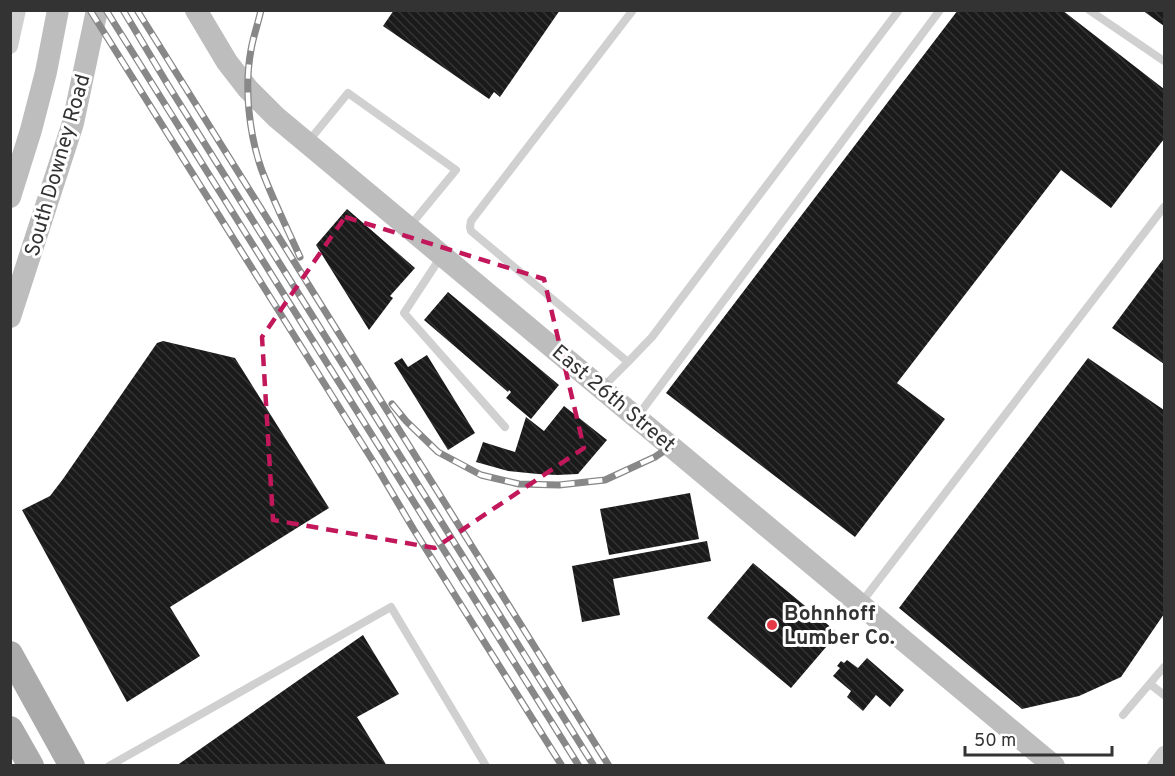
<svg xmlns="http://www.w3.org/2000/svg" width="1175" height="776" viewBox="0 0 1175 776" font-family="Overpass,sans-serif">
<style>
.building{fill:url(#building-back-hatch)}
.lines{fill:none;stroke-linecap:round;stroke-linejoin:round}
.lane{stroke:#d0d0d0;stroke-width:8}
.street{stroke:#d0d0d0;stroke-width:16}
.secondary{stroke:#bdbdbd;stroke-width:22}
.primary{stroke:#ababab;stroke-width:26}
.rail-casing{stroke:#888;stroke-width:7}
.rail{stroke:#fff;stroke-width:4.5;stroke-dasharray:14;stroke-linecap:butt}
.marked{fill:none;stroke:#c2185b;stroke-width:4.5;stroke-dasharray:12 8;stroke-linejoin:round}
.poi-dot{fill:#e63946;stroke:#fff;stroke-width:2}
.labels{text-anchor:middle;stroke-width:6;stroke-linejoin:round;paint-order:stroke}
.street-label{font-size:21px;fill:#333;stroke:#fff}
.poi-label{font-size:21px;font-weight:bold;fill:#333;stroke:#fff;text-anchor:start}
</style>
<defs>
<pattern id="building-back-hatch" width="6" height="6" patternUnits="userSpaceOnUse" patternTransform="scale(1.5)"><rect width="6" height="6" fill="#1a1a1a"/><path d="M-1 5l2 2M0 0l6 6M5-1l2 2" fill="none" stroke="#333"/></pattern>
</defs>
<rect width="100%" height="100%" fill="#fff"/>
<path class="building" d="M 394,10 L 560,10 L 500,97 L 494,92 L 489,99 L 383,26 Z
M 958,10 L 1062,10 L 1164,89 L 1164,139 L 1111,208 L 1061,170 L 897,383 L 945,419 L 855,537 L 666,393 Z
M 1142,10 L 1164,10 L 1164,26 Z
M 347,209 L 415,268 L 390,296 L 393,298 L 369,330 L 316,245 Z
M 1164,258 L 1164,364 L 1112,328 Z
M 448,292 L 559,385 L 531,419 L 506,398 L 511,392 L 509,390 L 508,392 L 424,320 Z
M 163,341 L 235,358 L 329,508 L 170,607 L 200,656 L 127,702 L 22,510 L 50,496 L 63,479 L 157,343 Z
M 427,355 L 475,433 L 448,450 L 394,363 L 402,358 L 408,367 Z
M 1088,358 L 1164,410 L 1164,614 L 1121,677 L 1079,696 L 1022,709 L 899,608 Z
M 564,406 L 607,440 L 578,474 L 557,475 L 538,474 L 508,471 L 476,462 L 483,442 L 515,452 L 526,417 L 544,431 Z
M 690,493 L 699,539 L 609,555 L 600,509 Z
M 707,541 L 711,561 L 613,579 L 620,615 L 582,622 L 572,566 Z
M 753,563 L 838,633 L 791,688 L 707,618 Z
M 363,635 L 399,694 L 357,717 L 387,766 L 176,766 Z
M 867,658 L 904,690 L 890,707 L 876,695 L 863,711 L 847,697 L 851,691 L 833,676 L 840,668 L 837,666 L 841,661 L 844,663 L 847,660 L 858,668 Z"/>
<g class="lines">
<path class="lane" d="M 1089,10 L 1164,61
M 308,142 L 348,93 L 456,170 L 409,227
M 442,255 L 404,313 L 505,427
M 628,362 L 652,337 L 899,10
M 602,388 L 628,362 L 471,231 L 470,227 L 471,221 L 633,10
M 637,417 L 940,10
M 861,603 L 1164,207
M 1150,684 L 1164,695
M 1123,715 L 1164,667
M 109,766 L 391,607 L 486,766"/>
<path class="street" d="M 10,46 L 18,10
M 1155,766 L 1164,754"/>
<path class="secondary" d="M 196,10 L 227,62 L 248,89 L 276,117 L 1054,766
M 10,197 L 31,130 L 46,72 L 58,10
M 10,317 L 73,123 L 97,10"/>
<path class="primary" d="M 10,654 L 72,766
M 10,729 L 31,766"/>
<defs>
<path id="rail" d="M 90,10 L 376,466 L 414,530 L 562,766
M 106,10 L 579,766
M 123,10 L 168,85 L 594,766
M 137,10 L 609,766
M 261,10 C 258,24 253,37 251,50 C 244,87 249,133 261,168 C 272,198 287,228 300,257
M 392,404 L 406,421 L 438,452 L 481,475 L 519,484 L 559,485 L 605,480 L 655,457 L 671,446"/>
</defs>
<use href="#rail" class="rail-casing"/>
<use href="#rail" class="rail"/>
</g>
<path class="marked" d="M 345,217 L 544,279 L 584,448 L 435,548 L 273,520 L 262,337 Z"/>
<circle class="poi-dot" cx="772" cy="625" r="6"/>
<g class="labels">
<g class="street-label">
<text transform="translate(57 165) rotate(-74)" y="7">South Downey Road</text>
<text transform="translate(614 398) rotate(40)" y="7">East 26th Street</text>
</g>
<g class="poi-label">
<text x="784" y="620">Bohnhoff<tspan x="784" dy="24">Lumber Co.</tspan></text>
</g>
</g>
<rect width="1175" height="776" fill="none" stroke="#333333" stroke-width="24"/>
<path d="M965 746v9h147v-9" fill="none" stroke="#333333" stroke-width="3"/>
<text x="974" y="746" font-size="18" fill="#333333" stroke="#ffffff" stroke-width="4.5" paint-order="stroke">50 m</text>
</svg>
